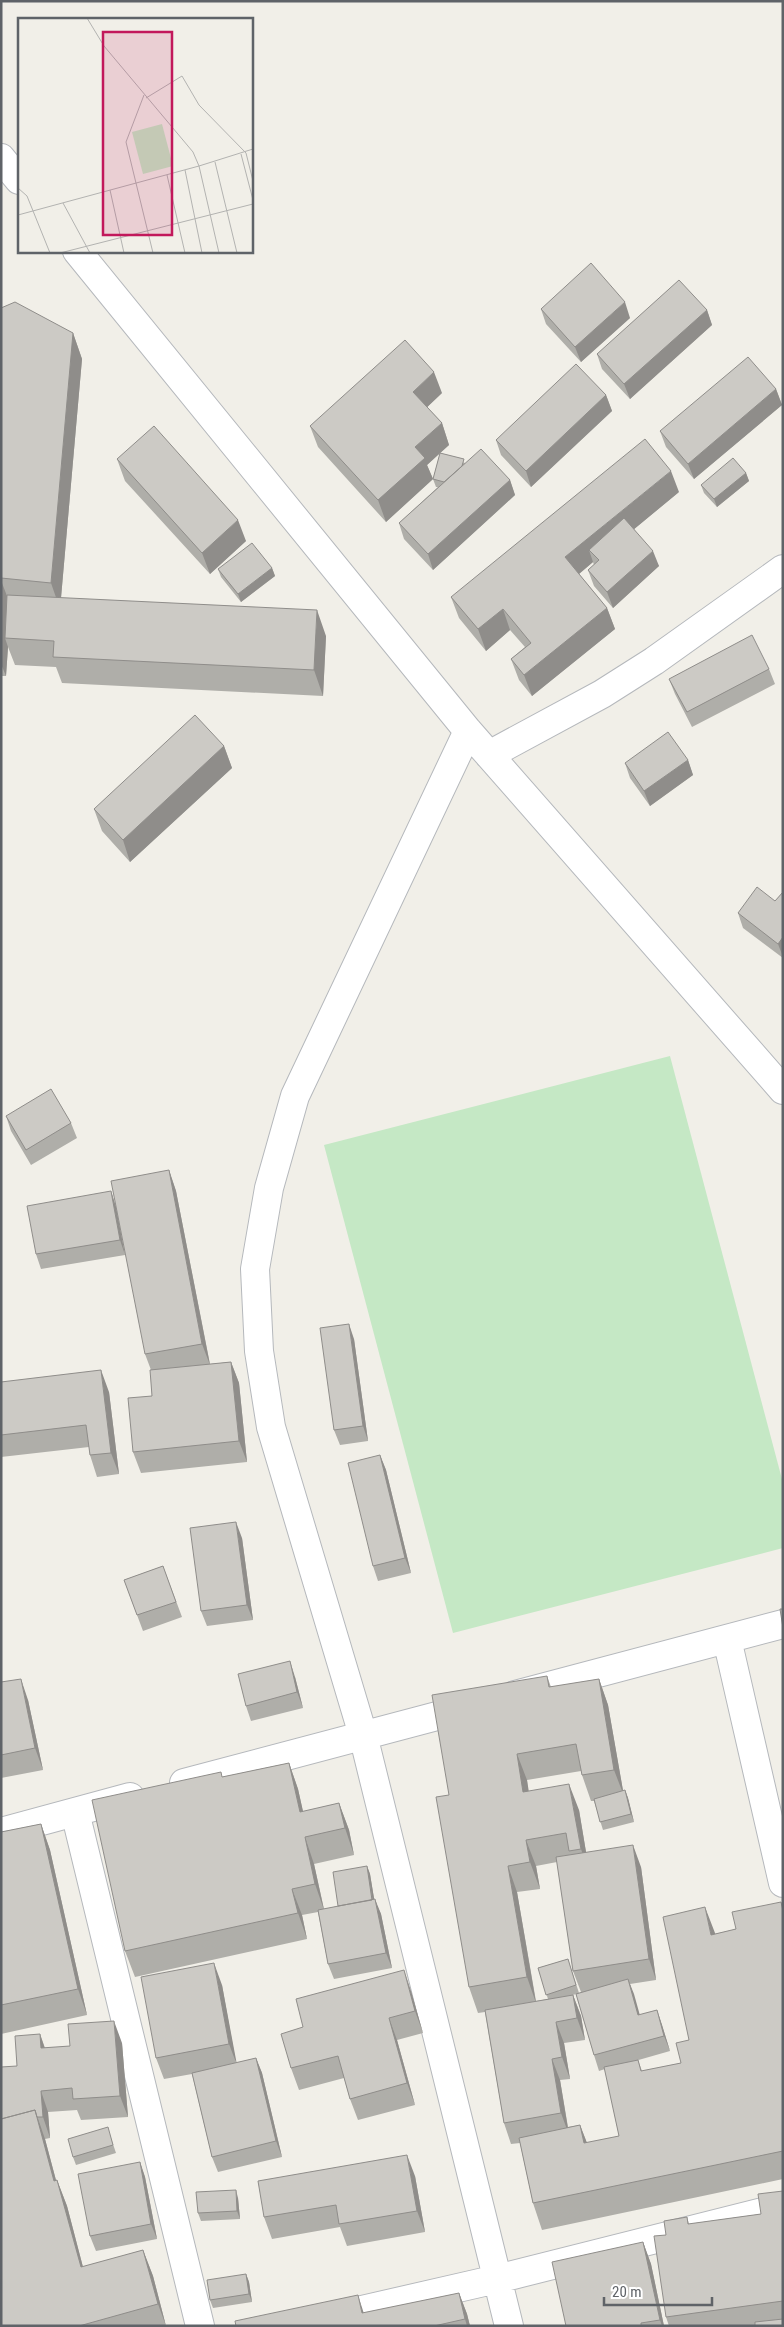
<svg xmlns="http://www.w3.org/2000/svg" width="784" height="2327" viewBox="0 0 784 2327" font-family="'Roboto Condensed',sans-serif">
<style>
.green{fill:#c5e8c5}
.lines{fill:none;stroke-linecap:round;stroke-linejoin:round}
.minor-casing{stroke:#b5b8bc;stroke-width:30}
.minor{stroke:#fff;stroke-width:28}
.wall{fill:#afaea9;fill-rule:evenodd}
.shaded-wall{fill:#8f8d8a}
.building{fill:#cccac5;stroke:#8f8d8a}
.inset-road{fill:none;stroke:#b3b3b1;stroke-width:1}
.view{fill:#c2185b;fill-opacity:0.15;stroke:#c2185b;stroke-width:2.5}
.inset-edge{fill:none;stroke:#5f6368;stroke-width:2.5}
</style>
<rect width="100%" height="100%" fill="#f1efe8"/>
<path class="green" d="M 670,1056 L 783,1483 L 783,1548 L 453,1633 L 324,1145 Z"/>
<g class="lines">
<defs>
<path id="minor" d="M 1,158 L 19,180
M 77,251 L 468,731 L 783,1090
M 468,731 L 295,1096 L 269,1188 L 255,1269 L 259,1351 L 271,1427 L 363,1735 L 509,2326
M 489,755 L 602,694 L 654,661 L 783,569
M 727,1639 L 783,1883
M 515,1695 L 783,1624
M 184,1783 L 471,1707
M 75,1812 L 200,2326
M 1,1832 L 130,1797
M 292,2326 L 497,2279 L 783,2207"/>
</defs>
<use href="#minor" class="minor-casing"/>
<use href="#minor" class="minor"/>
</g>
<path class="wall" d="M 1,308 L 73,333 L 82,359 L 61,598 L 326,636 L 323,696 L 62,683 L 56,667 L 15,665 L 8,647 L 6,676 L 1,676 Z
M 541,309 L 630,318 L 581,362 L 546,324 Z
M 707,310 L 712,325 L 630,399 L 602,369 L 597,354 Z
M 776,389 L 782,405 L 694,479 L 666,447 L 660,431 Z
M 442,393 L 427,407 L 442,423 L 449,445 L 440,453 L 465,463 L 510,480 L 515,495 L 433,570 L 404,539 L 399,523 L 438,487 L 436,487 L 433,479 L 440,453 L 427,465 L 433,479 L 386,522 L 318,447 L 310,426 Z
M 606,395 L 612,411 L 531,487 L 501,455 L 496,440 Z
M 117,459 L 246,541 L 210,574 L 125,481 Z
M 746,473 L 749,481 L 717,507 L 704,493 L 701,485 Z
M 679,492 L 634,529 L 659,566 L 613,608 L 594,586 L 588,570 L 594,565 L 593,562 L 579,574 L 607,608 L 615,629 L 532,696 L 519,680 L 511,659 L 525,647 L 510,630 L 486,651 L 459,618 L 451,597 Z
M 272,568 L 275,576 L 241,602 L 221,577 L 218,569 Z
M 769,669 L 775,684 L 692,727 L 675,694 L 669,679 Z
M 224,746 L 232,768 L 130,862 L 102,831 L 94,809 Z
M 688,760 L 693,775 L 650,806 L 630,778 L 625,763 Z
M 783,892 L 783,958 L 743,928 L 738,913 L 775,901 Z
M 6,1116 L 71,1123 L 77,1138 L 31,1165 L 11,1131 Z
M 169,1170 L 176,1191 L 210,1364 L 231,1362 L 239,1383 L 247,1462 L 141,1473 L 133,1452 L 152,1396 L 151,1370 L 145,1354 Z
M 111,1191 L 116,1207 L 125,1255 L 41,1269 L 36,1254 Z
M 354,1339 L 368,1441 L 340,1445 L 334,1430 Z
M 1,1382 L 109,1392 L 119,1474 L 97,1477 L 90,1455 L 89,1447 L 1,1457 Z
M 380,1455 L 386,1470 L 411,1573 L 378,1581 L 373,1566 Z
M 242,1538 L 253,1620 L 207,1626 L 201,1611 Z
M 163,1566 L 182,1617 L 143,1631 L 124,1580 Z
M 1,1676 L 2,1682 L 28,1700 L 43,1770 L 1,1778 Z
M 547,1676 L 551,1687 L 599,1679 L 608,1705 L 623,1791 L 625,1790 L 628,1798 L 634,1822 L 603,1830 L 594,1801 L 591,1801 L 582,1775 L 581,1771 L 527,1780 L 528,1791 L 579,1810 L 586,1852 L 641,1867 L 656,1980 L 630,1984 L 639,2015 L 657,2010 L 662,2025 L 670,2051 L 635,2061 L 638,2060 L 642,2071 L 681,2063 L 689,2040 L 715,1934 L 736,1929 L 781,1902 L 783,1907 L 783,2179 L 542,2230 L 533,2203 L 520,2143 L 511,2144 L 504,2123 L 485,2012 L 478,2013 L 469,1987 L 449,1795 ZM 557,1862 L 573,1971 L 581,1992 L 579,1993 L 568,1959 L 538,1968 L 548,1999 L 536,2001 L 517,1892 L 540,1889 L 536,1866 ZM 576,1994 L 594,2055 L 599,2071 L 605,2069 L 619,2136 L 587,2143 L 580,2125 L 568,2127 L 560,2080 L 570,2079 L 564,2043 L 585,2040 L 581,2016 L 573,1995 Z
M 295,1677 L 303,1708 L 251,1721 L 246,1706 Z
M 289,1763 L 298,1789 L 303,1812 L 339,1803 L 349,1830 L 354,1855 L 314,1864 L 324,1909 L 338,1906 L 367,1866 L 370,1874 L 374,1899 L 381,1914 L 392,1968 L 334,1979 L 328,1964 L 318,1912 L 302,1915 L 307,1939 L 135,1977 L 125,1951 L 222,1777 Z
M 41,1824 L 50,1850 L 87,2015 L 1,2034 L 1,1832 Z
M 222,1985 L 236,2063 L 256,2058 L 262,2073 L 282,2157 L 218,2172 L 212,2157 L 192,2074 L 164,2079 L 156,2058 Z
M 411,1991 L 423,2033 L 397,2040 L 415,2105 L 358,2120 L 350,2099 L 344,2078 L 299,2090 L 291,2068 L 303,2027 Z
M 40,2034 L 45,2048 L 122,2043 L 128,2117 L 81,2120 L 77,2110 L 48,2112 L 50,2138 L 45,2139 L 56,2180 L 57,2180 L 67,2206 L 83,2267 L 143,2250 L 153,2276 L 166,2326 L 1,2326 L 17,2066 Z
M 110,2135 L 116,2153 L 76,2165 L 73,2157 Z
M 140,2162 L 145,2177 L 157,2239 L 96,2251 L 90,2236 Z
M 415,2176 L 425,2232 L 347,2246 L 340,2227 L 272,2239 L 264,2217 Z
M 783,2191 L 783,2326 L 669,2326 L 666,2317 L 666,2235 L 687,2217 L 689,2224 L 761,2214 Z
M 238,2198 L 240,2219 L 201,2221 L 198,2213 Z
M 643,2242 L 651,2264 L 664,2326 L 566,2326 Z
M 246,2274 L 249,2282 L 252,2302 L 213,2308 L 210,2300 Z
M 459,2293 L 467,2314 L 470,2326 L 236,2326 L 364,2313 Z"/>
<path class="shaded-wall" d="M 625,302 L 630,318 L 581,362 L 575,347 Z
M 707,310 L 712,325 L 630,399 L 624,384 Z
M 73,333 L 82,359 L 60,609 L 51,583 Z
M 434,372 L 442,393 L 421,413 L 413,392 Z
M 776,389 L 782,405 L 694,479 L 688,464 Z
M 606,395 L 612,411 L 531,487 L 526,471 Z
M 442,423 L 449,445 L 427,465 L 433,479 L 386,522 L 378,500 L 415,447 Z
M 671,471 L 679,492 L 598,559 L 589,550 L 593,562 L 573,579 L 565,557 Z
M 746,473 L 749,481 L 717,507 L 714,499 Z
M 510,480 L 515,495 L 433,570 L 428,554 Z
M 238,520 L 246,541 L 210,574 L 202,553 Z
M 653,551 L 659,566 L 613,608 L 607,592 Z
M 272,568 L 275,576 L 241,602 L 238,594 Z
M 2,583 L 12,609 L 5,638 L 8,647 L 6,676 L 1,664 L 1,595 Z
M 607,608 L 615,629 L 532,696 L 524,675 Z
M 503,609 L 510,630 L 486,651 L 478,629 Z
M 317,610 L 326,636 L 323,696 L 314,670 Z
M 224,746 L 232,768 L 130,862 L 123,840 Z
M 688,760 L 693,775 L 650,806 L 644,791 Z
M 783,937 L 783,957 L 778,944 Z
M 169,1170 L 176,1191 L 210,1365 L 202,1344 Z
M 111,1191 L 116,1207 L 125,1255 L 120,1240 Z
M 349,1324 L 354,1339 L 368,1441 L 363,1426 Z
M 231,1362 L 239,1383 L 247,1462 L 239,1441 Z
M 101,1370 L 109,1392 L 119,1474 L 111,1453 Z
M 380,1455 L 386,1470 L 411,1573 L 405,1558 Z
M 236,1522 L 242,1538 L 253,1620 L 247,1605 Z
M 290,1661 L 295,1677 L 303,1708 L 297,1692 Z
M 21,1679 L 28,1700 L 43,1770 L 35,1748 Z
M 599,1679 L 608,1705 L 624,1796 L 614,1770 Z
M 517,1754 L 527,1780 L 533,1818 L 523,1792 Z
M 289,1763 L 298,1789 L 309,1838 L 300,1812 Z
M 569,1784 L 579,1810 L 590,1876 L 581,1849 Z
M 625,1790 L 628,1798 L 634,1822 L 631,1814 Z
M 339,1803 L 349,1830 L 354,1855 L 345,1828 Z
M 41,1824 L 50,1850 L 87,2015 L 78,1989 Z
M 305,1837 L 314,1864 L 324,1910 L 315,1884 Z
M 526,1840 L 536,1866 L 540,1889 L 530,1862 Z
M 633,1845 L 641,1867 L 656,1980 L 649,1959 Z
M 367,1866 L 370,1874 L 376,1910 L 373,1902 Z
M 508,1866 L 517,1892 L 536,2003 L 527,1977 Z
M 292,1889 L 302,1915 L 307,1939 L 298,1913 Z
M 375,1899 L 381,1914 L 392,1968 L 386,1953 Z
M 705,1907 L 715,1933 L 720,1961 L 711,1935 Z
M 214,1963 L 222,1985 L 237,2065 L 229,2044 Z
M 404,1970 L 411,1991 L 423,2033 L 415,2011 Z
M 628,1979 L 634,1994 L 644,2030 L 638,2015 Z
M 573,1995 L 581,2016 L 585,2040 L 577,2018 Z
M 657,2010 L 662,2025 L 670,2051 L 664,2036 Z
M 389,2018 L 397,2040 L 415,2105 L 407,2083 Z
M 114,2021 L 122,2043 L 128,2117 L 120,2096 Z
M 556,2022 L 564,2043 L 570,2079 L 562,2057 Z
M 40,2034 L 47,2055 L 41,2048 Z
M 256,2058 L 262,2073 L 282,2157 L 276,2141 Z
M 552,2059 L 560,2080 L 569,2135 L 561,2113 Z
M 41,2091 L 48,2112 L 50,2138 L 43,2117 Z
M 35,2110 L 45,2139 L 63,2207 L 54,2181 Z
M 580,2125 L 590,2151 L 584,2143 Z
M 407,2155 L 415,2176 L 425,2232 L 417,2211 Z
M 140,2162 L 145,2177 L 157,2239 L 151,2224 Z
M 57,2180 L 67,2206 L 90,2294 L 81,2267 Z
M 236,2190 L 238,2198 L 240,2219 L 237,2211 Z
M 643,2242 L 651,2264 L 664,2326 L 662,2326 L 660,2320 Z
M 143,2250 L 153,2276 L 166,2326 L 158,2304 Z
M 246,2274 L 249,2282 L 252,2302 L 249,2294 Z
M 459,2293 L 467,2314 L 470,2326 L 467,2326 L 465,2319 Z
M 358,2295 L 365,2317 L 362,2313 Z"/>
<path class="building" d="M 591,263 L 625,302 L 575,347 L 541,309 Z
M 679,280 L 707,310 L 624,384 L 597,354 Z
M 15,302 L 73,333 L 51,583 L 1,578 L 1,308 Z
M 405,340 L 434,372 L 413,392 L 442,423 L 415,447 L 425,458 L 378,500 L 310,426 Z
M 748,357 L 776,389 L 688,464 L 660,431 Z
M 576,364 L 606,395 L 526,471 L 496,440 Z
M 154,426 L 238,520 L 202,553 L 117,459 Z
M 645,439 L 671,471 L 565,557 L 607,608 L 524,675 L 511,659 L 531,643 L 503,609 L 478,629 L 451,597 Z
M 481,449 L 510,480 L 428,554 L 399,523 Z
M 440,453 L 464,459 L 462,466 L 444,482 L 433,479 Z
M 733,458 L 746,473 L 714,499 L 701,485 Z
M 624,518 L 653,551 L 607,592 L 588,570 L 599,560 L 589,550 Z
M 252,543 L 272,568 L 238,594 L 218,569 Z
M 7,595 L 317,610 L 314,670 L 53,657 L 54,641 L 5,638 Z
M 752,635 L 769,669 L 687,712 L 669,679 Z
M 195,715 L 224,746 L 123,840 L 94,809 Z
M 668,732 L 688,760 L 644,791 L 625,763 Z
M 757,887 L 775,901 L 783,892 L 783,937 L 778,944 L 738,913 Z
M 51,1089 L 71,1123 L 26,1150 L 6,1116 Z
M 169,1170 L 202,1344 L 145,1354 L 111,1181 Z
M 111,1191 L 120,1240 L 36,1254 L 27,1206 Z
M 349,1324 L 363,1426 L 334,1430 L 320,1328 Z
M 231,1362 L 239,1441 L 133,1452 L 128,1398 L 152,1396 L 150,1370 Z
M 101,1370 L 111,1453 L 90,1455 L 86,1425 L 1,1435 L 1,1382 Z
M 380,1455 L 405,1558 L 373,1566 L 348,1463 Z
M 236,1522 L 247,1605 L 201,1611 L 190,1528 Z
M 163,1566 L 176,1602 L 137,1615 L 124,1580 Z
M 780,1609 L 783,1609 L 783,1628 Z
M 290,1661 L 297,1692 L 246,1706 L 238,1674 Z
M 547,1676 L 549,1687 L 599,1679 L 614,1770 L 582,1775 L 576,1744 L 517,1754 L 523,1792 L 569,1784 L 581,1849 L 569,1851 L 566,1833 L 526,1840 L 530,1862 L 508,1866 L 527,1977 L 469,1987 L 436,1797 L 449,1795 L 432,1695 Z
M 21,1679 L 35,1748 L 1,1755 L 1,1682 Z
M 289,1763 L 300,1812 L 339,1803 L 345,1828 L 305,1837 L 315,1884 L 292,1889 L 298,1913 L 125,1951 L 92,1800 L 221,1772 L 222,1777 Z
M 625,1790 L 631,1814 L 600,1822 L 594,1799 Z
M 41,1824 L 78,1989 L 1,2005 L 1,1832 Z
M 633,1845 L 649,1959 L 573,1971 L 556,1857 Z
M 367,1866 L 372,1900 L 338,1906 L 333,1872 Z
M 375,1899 L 386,1953 L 328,1964 L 318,1910 Z
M 781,1902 L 783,1911 L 783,2151 L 533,2203 L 519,2138 L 580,2125 L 584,2143 L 619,2136 L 604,2067 L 638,2060 L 641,2071 L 681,2063 L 676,2043 L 689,2040 L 663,1917 L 705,1907 L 711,1935 L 736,1929 L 732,1912 Z
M 568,1959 L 576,1985 L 546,1995 L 538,1968 Z
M 214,1963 L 229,2044 L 156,2058 L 141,1977 Z
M 404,1970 L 415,2011 L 389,2018 L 407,2083 L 350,2099 L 338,2056 L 291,2068 L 281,2034 L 303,2027 L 296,1999 Z
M 628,1979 L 638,2015 L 657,2010 L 664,2036 L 594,2055 L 576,1994 Z
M 573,1995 L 577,2018 L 556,2022 L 562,2057 L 552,2059 L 561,2113 L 504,2123 L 485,2010 Z
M 114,2021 L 120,2096 L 73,2099 L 72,2088 L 41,2091 L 43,2117 L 37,2117 L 35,2110 L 1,2119 L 1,2067 L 17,2066 L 15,2036 L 40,2034 L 41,2048 L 70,2046 L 68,2024 Z
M 256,2058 L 276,2141 L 212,2157 L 192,2073 Z
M 35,2110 L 54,2181 L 57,2180 L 81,2267 L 143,2250 L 158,2304 L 79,2326 L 1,2326 L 1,2119 Z
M 108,2127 L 113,2145 L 73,2157 L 68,2139 Z
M 407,2155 L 417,2211 L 339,2224 L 336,2205 L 264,2217 L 258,2181 Z
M 140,2162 L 151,2224 L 90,2236 L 78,2174 Z
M 236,2190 L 237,2211 L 198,2213 L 196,2192 Z
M 783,2191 L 783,2301 L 666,2317 L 654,2236 L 666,2235 L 664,2221 L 687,2217 L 688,2224 L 761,2214 L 758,2194 Z
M 643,2242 L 660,2320 L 641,2323 L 641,2326 L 566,2326 L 552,2262 Z
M 246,2274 L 249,2294 L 210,2300 L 207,2280 Z
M 459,2293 L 465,2319 L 434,2326 L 236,2326 L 235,2321 L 358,2295 L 362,2313 Z
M 783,2319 L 783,2326 L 755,2326 L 755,2322 Z"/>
<g transform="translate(18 18)">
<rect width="235" height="235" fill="#f1efe8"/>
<path d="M 144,106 L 155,148 L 125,156 L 114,114 Z" fill="#c5e8c5"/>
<path class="inset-road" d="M 69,0 L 86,28 L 175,134 L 181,148 L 201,235M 126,77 L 108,124 L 135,235M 128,80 L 164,58 L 181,87 L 228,135 L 235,163M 223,136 L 235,182M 197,144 L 219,235M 167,152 L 184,235M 149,157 L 167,235M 0,170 L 9,178 L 32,235M 92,172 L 106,235M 45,185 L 72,235M 0,197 L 181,148 L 235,131M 42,235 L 235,186"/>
<path class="view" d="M 85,14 L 154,14 L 154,217 L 85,217 Z"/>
<rect width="235" height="235" class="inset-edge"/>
</g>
<rect width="784" height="2327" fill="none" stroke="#5f6368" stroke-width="5"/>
<path d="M604 2297v8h108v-8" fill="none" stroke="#5f6368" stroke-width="2.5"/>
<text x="612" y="2297" font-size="15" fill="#5f6368" stroke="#ffffff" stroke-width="4" paint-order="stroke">20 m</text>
</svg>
